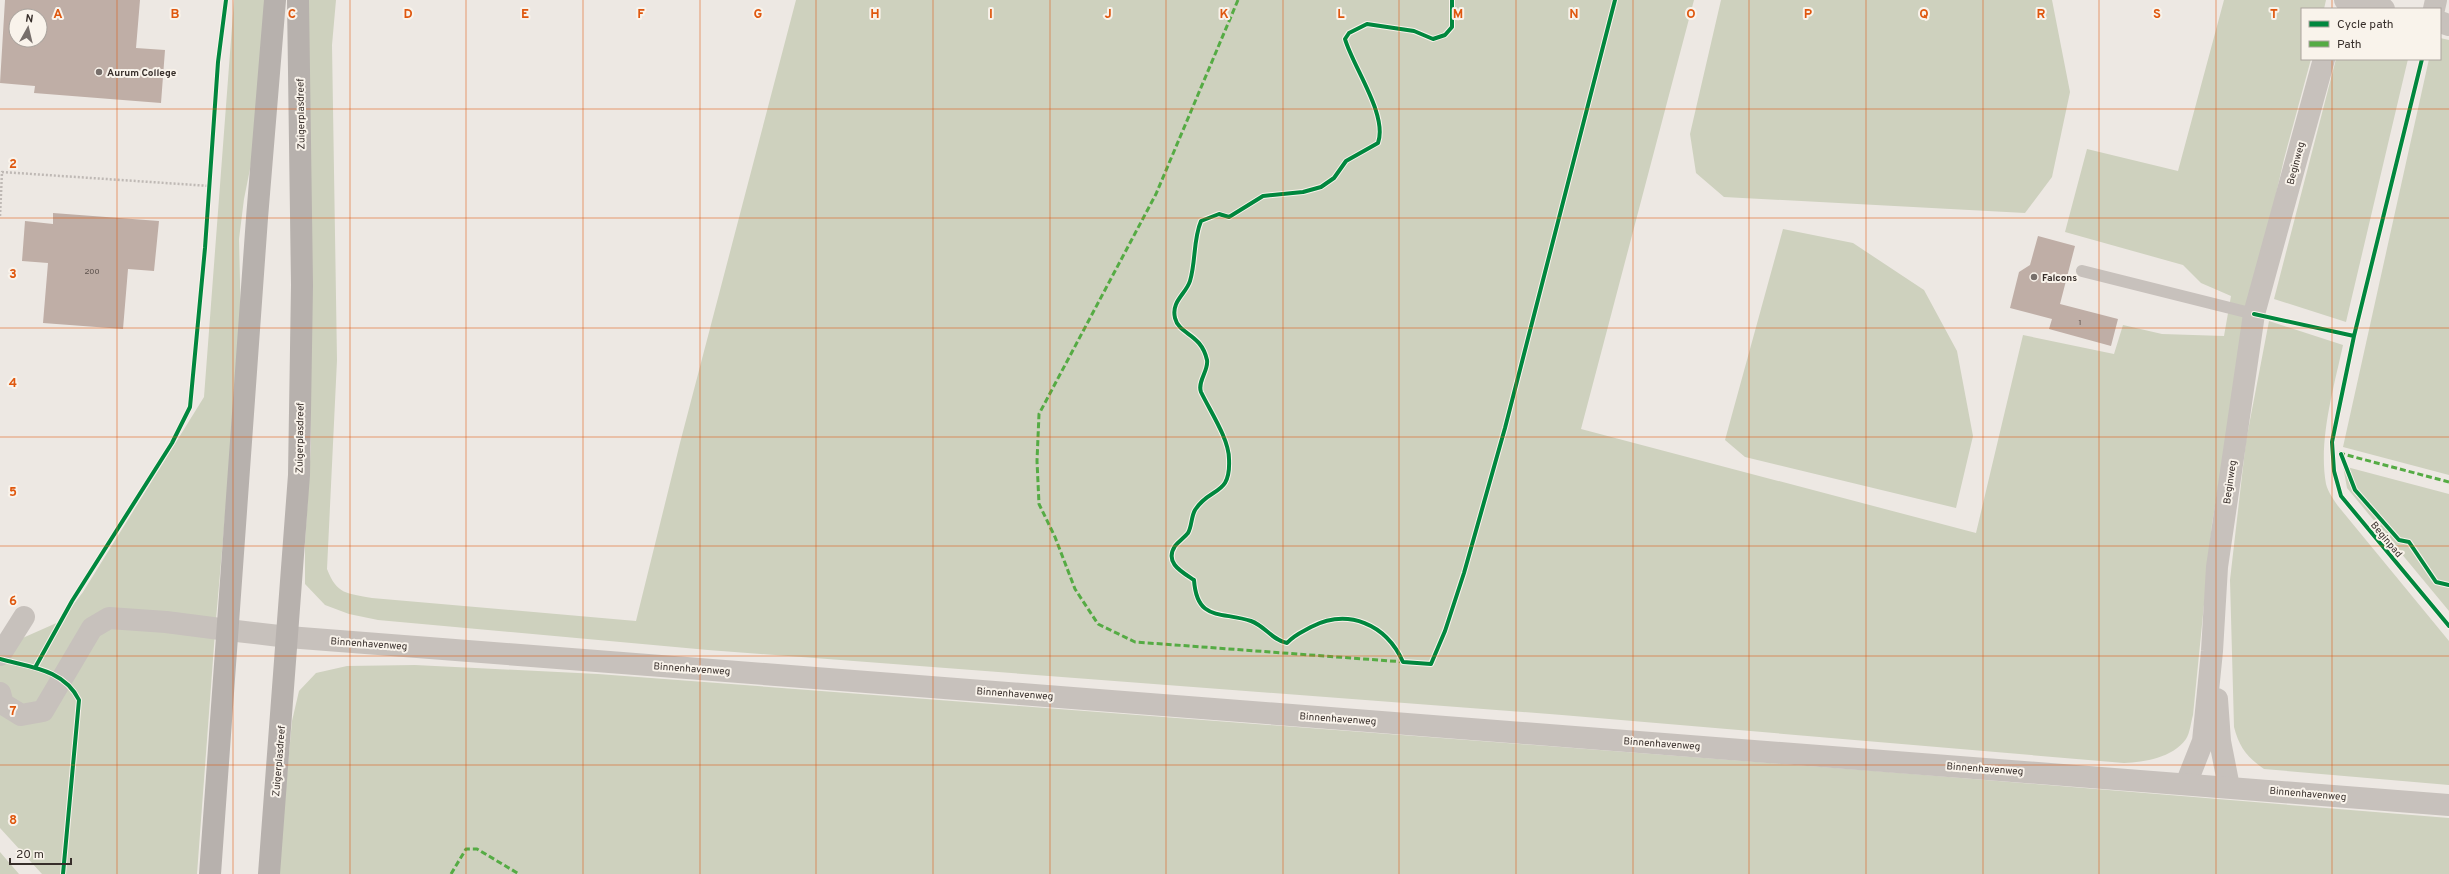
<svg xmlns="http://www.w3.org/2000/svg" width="2449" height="874" viewBox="0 0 2449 874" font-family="Overpass,sans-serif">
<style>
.green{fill:#ced1be}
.building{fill:#bfaea6;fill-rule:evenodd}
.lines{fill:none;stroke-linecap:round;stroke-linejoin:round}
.path{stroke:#bfb9b5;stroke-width:2.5;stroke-dasharray:2 2;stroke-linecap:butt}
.service{stroke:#c7c1bc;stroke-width:12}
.minor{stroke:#c7c1bc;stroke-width:22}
.tertiary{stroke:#c7c1bc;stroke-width:22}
.secondary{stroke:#b7b1ad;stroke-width:22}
.quiet{stroke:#55ab44;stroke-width:3;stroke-dasharray:6 3;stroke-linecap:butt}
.cycleway-casing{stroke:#f9f3eb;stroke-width:6}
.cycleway{stroke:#00873e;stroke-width:4}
.grid{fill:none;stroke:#df570e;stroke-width:1;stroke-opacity:0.55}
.poi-dot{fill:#776f6b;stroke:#f9f3eb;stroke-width:1.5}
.labels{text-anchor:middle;stroke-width:4;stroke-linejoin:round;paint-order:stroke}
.number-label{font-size:8px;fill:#594e49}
.poi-label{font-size:10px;font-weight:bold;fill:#372e2a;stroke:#f9f3eb;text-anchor:start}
.street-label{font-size:10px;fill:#372e2a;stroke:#f9f3eb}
.grid-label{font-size:13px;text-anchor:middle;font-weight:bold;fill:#df570e;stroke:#f9f3eb;stroke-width:4;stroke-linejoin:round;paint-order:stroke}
</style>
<rect width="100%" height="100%" fill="#ede8e3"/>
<path class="green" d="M 234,0 L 269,0 L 254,149 L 244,199 L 239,239 L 241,325 L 237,382 L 216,619 L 197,874 L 42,874 L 0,828 L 0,648 L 61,621 L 83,592 L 204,397 Z
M 305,0 L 336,0 L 332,45 L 337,360 L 327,569 C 337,595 347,593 372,598 L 636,621 L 680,443 L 796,0 L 1694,0 L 1581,429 L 1976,533 L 2023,335 L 2114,354 L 2123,325 L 2162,334 L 2224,336 L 2231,296 L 2201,283 L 2183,265 L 2065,232 L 2087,149 L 2178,171 L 2224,0 L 2326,0 L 2324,9 L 2302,9 L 2302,59 L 2311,59 L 2284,159 L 2243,339 L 2212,524 L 2193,715 C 2191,722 2190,733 2186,739 C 2172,758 2145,762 2124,763 L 1562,715 L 708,650 L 378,620 L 349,614 L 325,605 L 305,584 L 305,542 L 311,446 Z
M 1721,0 L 2052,0 L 2070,92 L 2052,177 L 2025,213 L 1724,197 L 1696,173 L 1690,134 Z
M 2440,38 L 2449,40 L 2449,475 L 2343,447 L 2429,59 L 2440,59 Z
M 2336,59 L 2408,59 L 2346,322 L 2274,299 Z
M 1783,229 L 1853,243 L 1924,290 L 1957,351 L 1973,436 L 1956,508 L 1745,457 L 1725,440 Z
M 2269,321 L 2343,345 C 2334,387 2318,441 2326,484 C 2328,492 2334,500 2338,506 L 2449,641 L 2449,785 L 2264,769 C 2247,757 2239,747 2234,727 L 2230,580 L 2246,441 Z
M 2343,466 L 2449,494 L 2449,611 L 2347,488 Z
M 415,665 L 598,674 L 1888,772 L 2449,818 L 2449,874 L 278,874 L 292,721 L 299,691 L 316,673 L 347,666 Z
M 0,852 L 19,874 L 0,874 Z"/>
<path class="building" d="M 5,0 L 140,0 L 136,48 L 165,50 L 161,103 L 34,93 L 35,86 L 0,83 ZM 16,16 L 40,16 L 40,40 L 16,40 Z
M 53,213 L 159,221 L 154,271 L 128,269 L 123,329 L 43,323 L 48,263 L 22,261 L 25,221 L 53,224 Z
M 2038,236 L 2075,246 L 2060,304 L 2118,319 L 2111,346 L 2049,329 L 2052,319 L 2010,308 L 2019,272 L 2030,265 Z"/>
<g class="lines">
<path class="path" d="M 0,216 L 2,172 L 210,186"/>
<path class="service" d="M 2082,271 L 2254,314"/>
<path class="minor" d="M 2345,0 L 2384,9
M 2434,9 L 2436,0
M 2440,22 L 2449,25
M 0,655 L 24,617
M 0,693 L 3,704 L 21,715 L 43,711 L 92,628 L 109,618 L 166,622 L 228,630
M 2217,699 L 2220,741 L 2229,787
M 2186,784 L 2203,741 L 2212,651 L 2217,567 L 2254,314 L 2324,59"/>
<path class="tertiary" d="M 228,630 L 288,637 L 2449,805"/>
<path class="secondary" d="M 210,874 L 257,218 L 275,0
M 269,874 L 299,475 L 302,285 L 298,0"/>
<path class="quiet" d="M 1238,0 L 1156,194 L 1039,414 L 1037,461 L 1039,504 L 1055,537 L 1075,589 L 1098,624 L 1135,642 L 1405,662
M 2339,453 L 2449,482
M 451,874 L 466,849 L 477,849 L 519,874"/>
<defs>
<path id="cycleway" d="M 1452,0 L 1452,27 L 1445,35 L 1433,39 L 1414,31 L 1367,24 L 1349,33 L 1345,39 C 1353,67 1388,115 1378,143 L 1346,161 L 1334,178 L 1321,187 L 1303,192 L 1263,196 L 1229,217 L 1219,214 L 1201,221 C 1193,240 1196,261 1190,281 C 1186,294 1171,301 1175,318 C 1179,335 1201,333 1207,360 C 1209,370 1197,382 1201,392 C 1210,411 1229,439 1229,459 C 1231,497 1210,486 1195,510 C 1191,517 1192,526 1188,533 C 1184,538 1179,541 1175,546 C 1164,563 1182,572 1194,580 C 1197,622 1221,611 1251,621 C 1265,626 1272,640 1287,643 C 1294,635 1302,632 1311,627 C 1348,608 1386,624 1403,662 L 1431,664 L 1445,631 L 1464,573 L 1505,428 L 1615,0
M 2422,59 L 2354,336 L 2332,442 L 2334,471 L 2341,496 L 2449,626
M 2254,314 L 2354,336
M 2341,454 L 2355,490 L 2399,540 L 2409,542 L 2436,582 L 2449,585
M 0,659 C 29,667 64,669 79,700 L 63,874
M 36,666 L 72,601 L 172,443 L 190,407 L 205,248 L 218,62 L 226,0"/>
</defs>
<use href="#cycleway" class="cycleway-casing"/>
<use href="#cycleway" class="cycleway"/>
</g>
<path class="grid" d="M 117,0 L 117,874M 233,0 L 233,874M 350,0 L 350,874M 466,0 L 466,874M 583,0 L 583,874M 700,0 L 700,874M 816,0 L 816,874M 933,0 L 933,874M 1050,0 L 1050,874M 1166,0 L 1166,874M 1283,0 L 1283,874M 1399,0 L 1399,874M 1516,0 L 1516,874M 1633,0 L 1633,874M 1749,0 L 1749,874M 1866,0 L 1866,874M 1983,0 L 1983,874M 2099,0 L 2099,874M 2216,0 L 2216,874M 2332,0 L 2332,9M 2332,59 L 2332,874M 0,109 L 2449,109M 0,218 L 2449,218M 0,328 L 2449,328M 0,437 L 2449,437M 0,546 L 2449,546M 0,656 L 2449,656M 0,765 L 2449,765"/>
<g class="poi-dot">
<circle cx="99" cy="72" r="4"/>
<circle cx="2034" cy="277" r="4"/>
</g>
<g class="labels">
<g class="number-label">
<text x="92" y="274">200</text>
<text x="2080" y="325">1</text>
</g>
<g class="poi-label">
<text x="107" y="76">Aurum College</text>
<text x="2042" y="281">Falcons</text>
</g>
<g class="street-label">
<text transform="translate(300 114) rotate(-91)" y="4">Zuigerplasdreef</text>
<text transform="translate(2295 163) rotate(-75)" y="4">Beginweg</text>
<text transform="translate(299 438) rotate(-89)" y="4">Zuigerplasdreef</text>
<text transform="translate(2229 482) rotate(-82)" y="4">Beginweg</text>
<text transform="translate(2387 539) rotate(50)" y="4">Beginpad</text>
<text transform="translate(369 643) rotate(4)" y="4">Binnenhavenweg</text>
<text transform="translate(692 668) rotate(4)" y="4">Binnenhavenweg</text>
<text transform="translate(1015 693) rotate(4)" y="4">Binnenhavenweg</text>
<text transform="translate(1338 718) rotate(4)" y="4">Binnenhavenweg</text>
<text transform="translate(1662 743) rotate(4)" y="4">Binnenhavenweg</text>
<text transform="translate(278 761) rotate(-85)" y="4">Zuigerplasdreef</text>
<text transform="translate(1985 768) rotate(4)" y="4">Binnenhavenweg</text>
<text transform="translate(2308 793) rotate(5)" y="4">Binnenhavenweg</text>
</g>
</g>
<g class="grid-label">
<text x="58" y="18">A</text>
<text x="175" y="18">B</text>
<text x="292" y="18">C</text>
<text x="408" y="18">D</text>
<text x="525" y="18">E</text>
<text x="641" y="18">F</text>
<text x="758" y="18">G</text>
<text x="875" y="18">H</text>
<text x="991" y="18">I</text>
<text x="1108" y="18">J</text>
<text x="1224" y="18">K</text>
<text x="1341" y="18">L</text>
<text x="1458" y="18">M</text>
<text x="1574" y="18">N</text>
<text x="1691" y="18">O</text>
<text x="1808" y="18">P</text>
<text x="1924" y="18">Q</text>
<text x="2041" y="18">R</text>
<text x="2157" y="18">S</text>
<text x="2274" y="18">T</text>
<text x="13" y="168">2</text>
<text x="13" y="278">3</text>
<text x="13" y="387">4</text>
<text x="13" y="496">5</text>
<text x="13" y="605">6</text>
<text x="13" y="715">7</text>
<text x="13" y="824">8</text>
</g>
<rect x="2301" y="8" width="140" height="52" fill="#f9f3eb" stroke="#aba49e"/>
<rect x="2309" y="21" width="20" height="6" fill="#00873e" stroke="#aba49e"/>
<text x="2337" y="28" font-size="12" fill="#372e2a">Cycle path</text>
<rect x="2309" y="41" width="20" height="6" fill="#55ab44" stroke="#aba49e"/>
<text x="2337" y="48" font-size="12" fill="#372e2a">Path</text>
<g transform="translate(28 28) rotate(8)"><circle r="19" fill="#f9f3eb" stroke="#aba49e"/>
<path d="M0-3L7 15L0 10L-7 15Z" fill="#776f6b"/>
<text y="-6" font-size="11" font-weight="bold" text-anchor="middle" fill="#372e2a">N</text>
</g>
<path d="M10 858v6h61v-6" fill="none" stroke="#372e2a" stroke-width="2"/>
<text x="16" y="858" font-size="12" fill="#372e2a" stroke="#f9f3eb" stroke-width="3" paint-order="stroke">20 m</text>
</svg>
